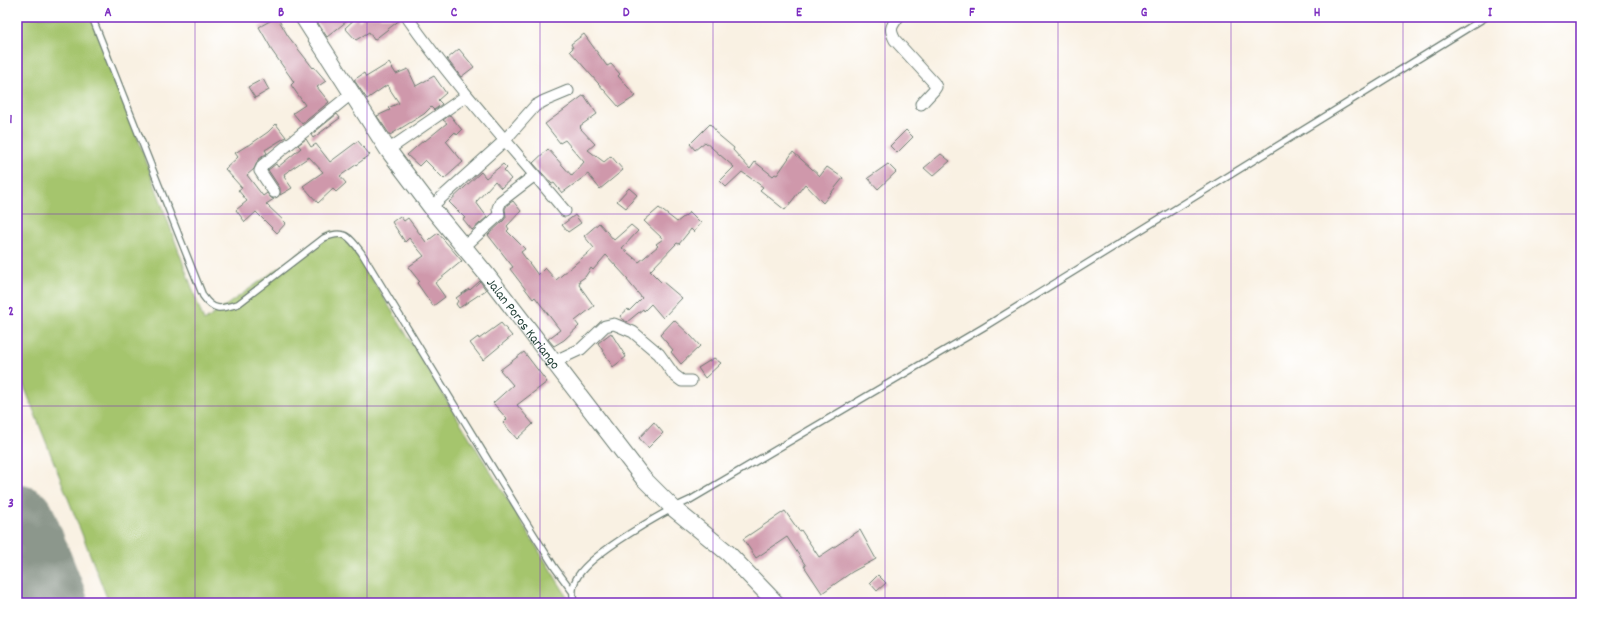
<svg xmlns="http://www.w3.org/2000/svg" width="1598" height="620" viewBox="0 0 1598 620" font-family="Dekko,sans-serif">
<style>
.green{fill:#a5c56d;stroke:#628150}
.lines{fill:none;stroke-linecap:round;stroke-linejoin:round}
.taxiway{stroke:#8c978c;stroke-width:31}
.runway{stroke:#8c978c;stroke-width:79}
.building{fill:#cf98ab}
.service-casing{stroke:#6b7c71;stroke-width:8}
.minor-casing{stroke:#6b7c71;stroke-width:13}
.secondary-casing{stroke:#6b7c71;stroke-width:18}
.service{stroke:#fff;stroke-width:5.5}
.minor{stroke:#fff;stroke-width:11}
.secondary{stroke:#fff;stroke-width:16}
.grid{fill:none;stroke:#7b2cbf;stroke-width:1;stroke-opacity:0.55}
.labels{text-anchor:middle;stroke-width:3;stroke-linejoin:round;paint-order:stroke}
.street-label{font-size:14px;fill:#1f3d34;stroke:#fff}
.neatline{fill:none;stroke:#7b2cbf;stroke-width:1.5}
.grid-label{font-size:13px;text-anchor:middle;font-weight:bold;fill:#7b2cbf}
</style>
<rect width="100%" height="100%" fill="#fff"/>
<filter id="ink" filterUnits="userSpaceOnUse"><feTurbulence type="fractalNoise" baseFrequency=".025" numOctaves="2"/><feDisplacementMap in="SourceGraphic" scale="8" xChannelSelector="R" yChannelSelector="G"/><feConvolveMatrix kernelMatrix="1 2 1 2 8 2 1 2 1" color-interpolation-filters="sRGB"/></filter>
<filter id="wash" filterUnits="userSpaceOnUse"><feTurbulence type="fractalNoise" baseFrequency=".012" numOctaves="4" result="noise"/><feDisplacementMap in="SourceGraphic" scale="16" xChannelSelector="R" yChannelSelector="G"/><feGaussianBlur stdDeviation="0.9" result="paint"/><feColorMatrix in="noise" values="0 0 0 0 0 0 0 0 0 0 0 0 0 0 0 0 0 1.4 0 .05"/><feComposite in="paint" operator="in"/></filter>
<g filter="url(#wash)">
<rect width="100%" height="100%" fill="#f9f1e3"/>
<path class="green" d="M 17,17 L 94,17 L 204,321 L 331,231 L 346,236 L 571,603 L 109,603 L 17,368 Z"/>
<g class="lines">
<path class="taxiway" d="M 17,601 L 21,603"/>
<path class="runway" d="M 17,524 L 48,603"/>
</g>
<g id="blocks">
<path class="building" d="M 277,17 L 288,36 L 313,68 L 314,67 L 326,81 L 317,87 L 329,102 L 302,124 L 293,113 L 305,105 L 291,85 L 294,82 L 270,48 L 271,48 L 259,27 Z
M 314,17 L 352,17 L 327,37 Z
M 357,17 L 359,21 L 364,17 L 400,17 L 401,19 L 374,40 L 369,32 L 356,40 L 345,28 Z
M 584,34 L 607,66 L 611,64 L 620,74 L 618,76 L 636,96 L 619,107 L 570,51 L 573,48 L 571,44 Z
M 459,49 L 474,67 L 461,77 L 447,59 Z
M 389,63 L 396,74 L 408,69 L 416,86 L 434,76 L 446,93 L 438,100 L 442,104 L 434,110 L 431,107 L 424,114 L 390,135 L 377,116 L 390,110 L 388,108 L 399,103 L 387,85 L 367,99 L 354,80 L 364,73 L 366,77 Z
M 263,79 L 269,90 L 255,98 L 248,87 Z
M 584,95 L 597,114 L 580,126 L 581,127 L 580,128 L 595,144 L 588,150 L 604,162 L 611,156 L 623,170 L 600,189 L 588,174 L 562,193 L 554,183 L 552,184 L 533,163 L 548,149 L 572,176 L 584,162 L 565,140 L 560,143 L 545,124 Z
M 337,114 L 340,118 L 313,138 L 311,135 Z
M 450,115 L 462,130 L 457,135 L 455,132 L 446,141 L 463,162 L 444,179 L 425,160 L 419,166 L 407,155 L 424,140 L 425,141 L 447,123 L 443,120 Z
M 276,124 L 286,137 L 265,150 L 267,153 L 258,160 L 254,169 L 247,175 L 263,196 L 267,193 L 271,198 L 274,199 L 266,204 L 286,223 L 277,233 L 256,212 L 245,222 L 236,210 L 247,201 L 238,190 L 242,188 L 225,169 L 238,157 L 235,153 L 248,145 L 248,146 L 268,132 Z
M 710,124 L 716,131 L 715,132 L 734,148 L 733,150 L 750,169 L 755,162 L 773,176 L 775,174 L 777,175 L 793,152 L 820,176 L 827,167 L 843,178 L 823,203 L 805,184 L 785,210 L 760,190 L 763,187 L 742,172 L 726,187 L 720,181 L 734,167 L 705,142 L 695,150 L 690,144 Z
M 906,130 L 913,137 L 897,153 L 890,146 Z
M 306,139 L 311,147 L 316,144 L 330,162 L 358,141 L 370,155 L 340,176 L 346,183 L 336,192 L 333,189 L 318,203 L 303,186 L 323,172 L 309,157 L 284,174 L 285,176 L 284,177 L 292,188 L 280,195 L 280,188 L 268,170 L 276,164 L 278,167 L 301,148 L 298,145 Z
M 941,154 L 950,161 L 933,176 L 924,168 Z
M 503,164 L 507,168 L 504,171 L 511,179 L 501,188 L 495,181 L 476,202 L 487,217 L 472,230 L 463,219 L 465,218 L 449,202 L 481,172 L 486,178 Z
M 888,164 L 896,172 L 878,189 L 868,178 Z
M 629,188 L 637,195 L 626,208 L 617,201 Z
M 513,201 L 521,211 L 507,226 L 509,229 L 507,231 L 525,249 L 521,252 L 538,275 L 545,268 L 556,280 L 594,248 L 584,236 L 599,223 L 614,240 L 631,225 L 638,231 L 622,248 L 639,262 L 658,246 L 656,244 L 663,239 L 644,221 L 659,208 L 677,222 L 690,212 L 701,223 L 694,232 L 691,229 L 679,244 L 677,243 L 650,271 L 662,283 L 663,282 L 682,298 L 663,318 L 651,304 L 644,311 L 643,309 L 627,322 L 623,320 L 620,316 L 628,309 L 629,311 L 642,298 L 627,280 L 628,279 L 606,255 L 593,270 L 591,268 L 585,277 L 579,281 L 580,283 L 579,285 L 594,306 L 575,321 L 579,326 L 564,340 L 554,346 L 548,339 L 560,330 L 535,297 L 533,299 L 510,269 L 513,267 L 488,235 L 504,220 L 506,217 L 505,209 L 507,205 Z
M 575,215 L 581,223 L 568,232 L 562,225 Z
M 400,216 L 404,221 L 408,218 L 426,242 L 438,233 L 462,261 L 435,283 L 445,297 L 433,306 L 417,283 L 419,281 L 408,267 L 424,256 L 409,238 L 405,242 L 392,222 Z
M 480,281 L 486,290 L 459,308 L 456,304 L 458,301 L 456,298 L 469,289 L 470,290 Z
M 674,320 L 691,336 L 700,346 L 681,364 L 671,352 L 673,350 L 660,335 Z
M 501,323 L 512,336 L 483,360 L 470,343 L 478,337 L 479,339 Z
M 611,333 L 626,357 L 613,367 L 598,343 Z
M 524,352 L 547,382 L 517,405 L 533,424 L 517,439 L 503,423 L 507,419 L 493,403 L 513,385 L 500,370 Z
M 714,358 L 721,363 L 705,378 L 698,368 Z
M 654,422 L 663,433 L 648,448 L 639,438 Z
M 785,511 L 799,531 L 801,530 L 819,557 L 860,530 L 876,559 L 852,572 L 822,593 L 804,566 L 806,566 L 787,537 L 756,558 L 743,539 Z
M 878,575 L 886,583 L 877,591 L 870,583 Z"/>
</g>
</g>
<g filter="url(#ink)">
<use href="#blocks" fill-opacity="0" stroke="#6b7c71" stroke-width="1"/>
<g class="lines">
<defs>
<path id="service" d="M 92,17 L 203,296 C 214,312 221,309 238,304 L 324,238 C 344,229 349,236 361,252 L 521,514 L 555,568 L 572,591
M 574,603 C 572,593 572,585 578,576 C 592,553 663,512 690,500 L 984,327 L 1486,17"/>
<path id="minor" d="M 407,17 C 455,86 512,147 565,211
M 898,17 C 891,27 889,29 895,40 L 934,83 L 936,87 L 934,90 L 921,104
M 388,150 L 466,96
M 274,192 L 260,171 L 263,165 L 351,94
M 431,207 L 504,141 L 535,106 L 544,101 L 568,91
M 464,247 L 499,215 L 498,208 L 501,201 L 535,175
M 553,362 L 581,349 L 605,326 L 614,324 L 633,332 L 659,354 L 674,375 L 682,381 L 691,381"/>
<g id="secondary">
<path id="s1" d="M 303,17 L 388,150 L 431,207 L 487,275 L 643,478 L 673,508 L 728,553 L 776,603"/>
</g>
</defs>
<use href="#service" class="service-casing"/>
<use href="#minor" class="minor-casing"/>
<use href="#secondary" class="secondary-casing"/>
<use href="#service" class="service"/>
<use href="#minor" class="minor"/>
<use href="#secondary" class="secondary"/>
</g>
</g>
<path class="grid" d="M 195,17 L 195,603M 367,17 L 367,603M 540,17 L 540,603M 713,17 L 713,603M 885,17 L 885,603M 1058,17 L 1058,603M 1231,17 L 1231,603M 1403,17 L 1403,603M 17,214 L 1581,214M 17,406 L 1581,406"/>
<g class="labels">
<g class="street-label">
<text dy="5" stroke="none"><textPath href="#s1" startOffset="378">Jalan Poros Kariango</textPath></text>
</g>
</g>
<rect width="1598" height="620" fill="none" stroke="#fff" stroke-width="44"/>
<rect x="22" y="22" width="1554" height="576" class="neatline"/>
<g class="grid-label">
<text x="108" y="16">A</text>
<text x="281" y="16">B</text>
<text x="454" y="16">C</text>
<text x="626" y="16">D</text>
<text x="799" y="16">E</text>
<text x="972" y="16">F</text>
<text x="1144" y="16">G</text>
<text x="1317" y="16">H</text>
<text x="1490" y="16">I</text>
<text x="11" y="123">1</text>
<text x="11" y="315">2</text>
<text x="11" y="507">3</text>
</g>
</svg>
